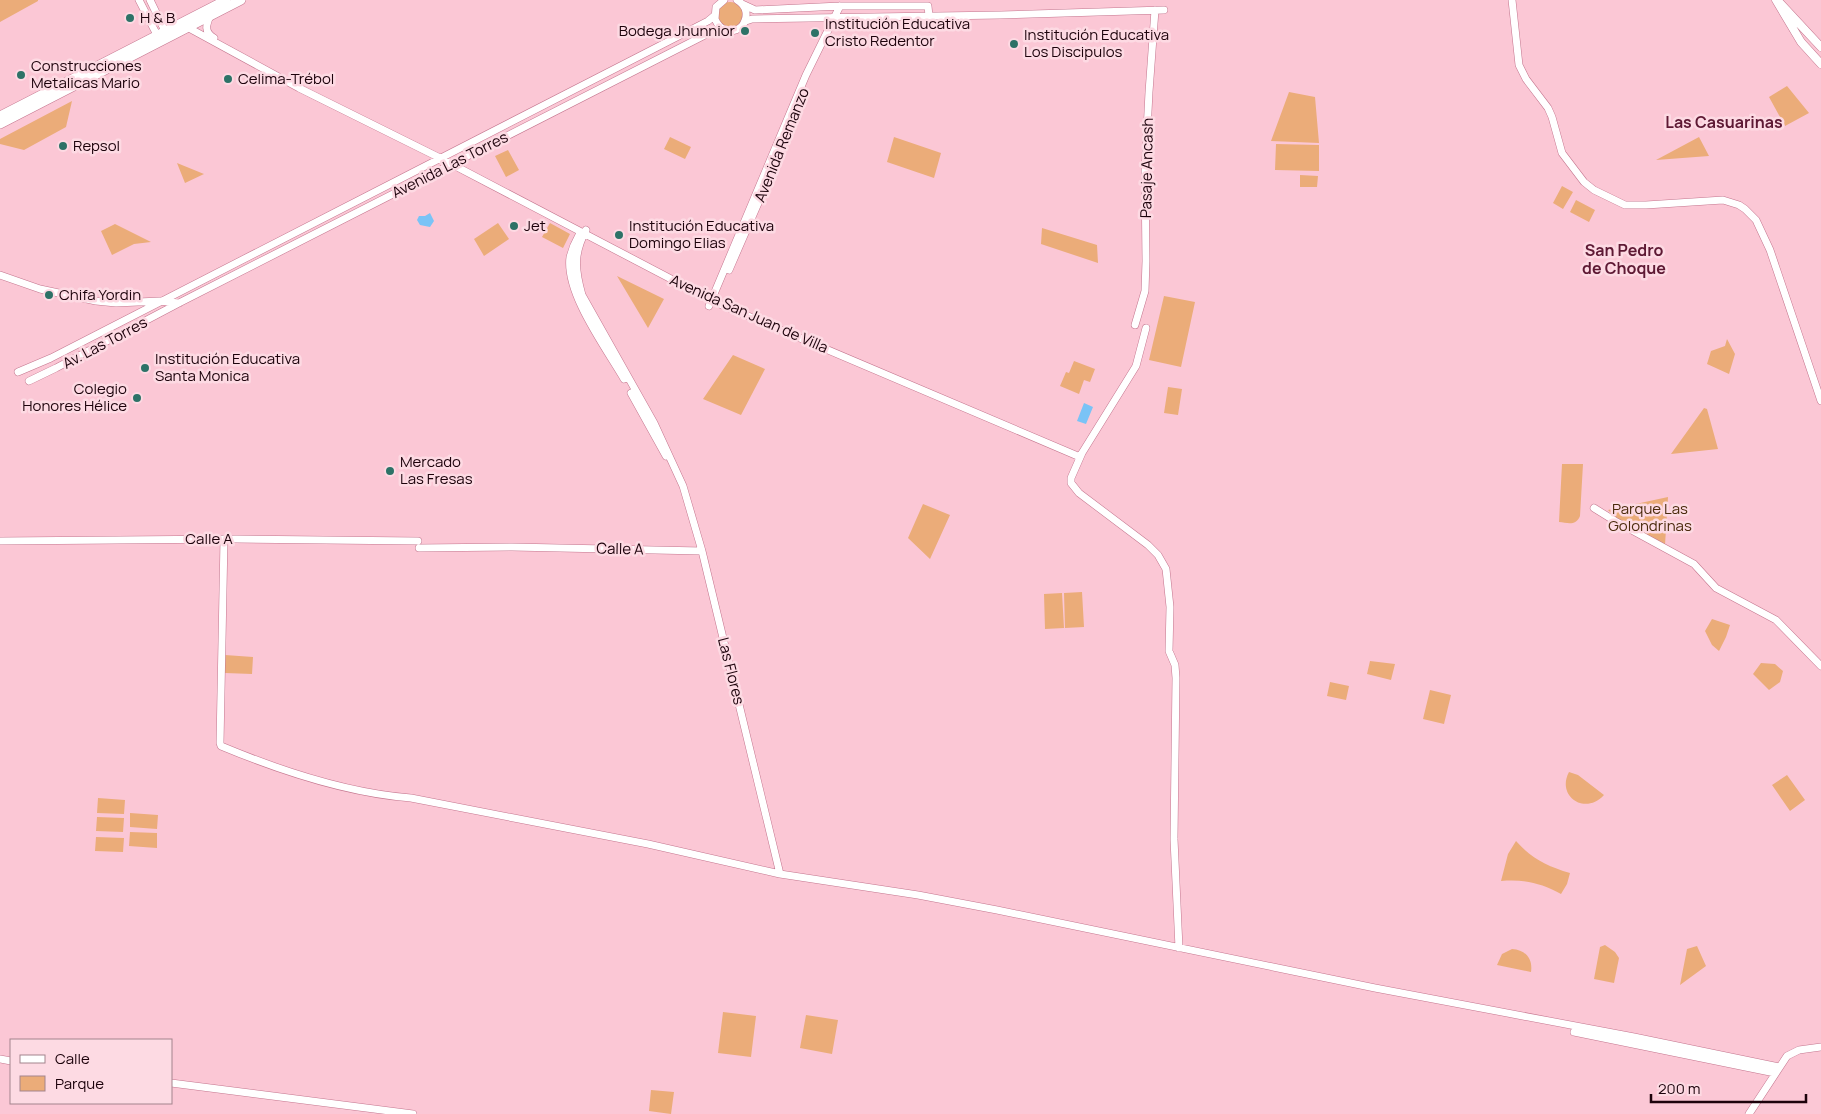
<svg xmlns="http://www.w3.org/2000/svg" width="1821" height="1114" viewBox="0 0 1821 1114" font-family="Manrope,sans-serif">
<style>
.park{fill:#ebac79}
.water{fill:#7ac3f6}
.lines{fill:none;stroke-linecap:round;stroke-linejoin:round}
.tertiary-casing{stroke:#c4758e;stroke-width:8}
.secondary-casing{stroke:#c4758e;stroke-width:9}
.trunk-casing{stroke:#c4758e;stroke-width:10}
.tertiary{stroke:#fff;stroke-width:7}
.secondary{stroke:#fff;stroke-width:8}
.trunk{stroke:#fff;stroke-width:9}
.poi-dot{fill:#2d7267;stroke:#fddae3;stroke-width:2}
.labels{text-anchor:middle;stroke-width:5;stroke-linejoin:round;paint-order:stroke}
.poi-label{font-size:15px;fill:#1c020b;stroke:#fddae3;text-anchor:start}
.street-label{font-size:15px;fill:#1c020b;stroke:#fddae3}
.park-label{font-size:15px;fill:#4a2a0c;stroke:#fddae3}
.neighbourhood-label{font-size:16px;font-weight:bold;fill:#5e1934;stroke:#fddae3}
</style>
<rect width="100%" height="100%" fill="#fbc7d5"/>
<path class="park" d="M 0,0 L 38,0 L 38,1 L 0,22 Z
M717 15a13 13 0 1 1 26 0a13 13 0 1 1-26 0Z
M 1787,86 L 1809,113 L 1785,126 L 1769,97 Z
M 1289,92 L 1315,97 L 1319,143 L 1271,141 Z
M 72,101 L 66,127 L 24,150 L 0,144 L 0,139 Z
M 670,137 L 691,147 L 685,159 L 664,149 Z
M 894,137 L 941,153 L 934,178 L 887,162 Z
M 1699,137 L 1709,156 L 1656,160 Z
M 1276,144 L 1319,145 L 1319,171 L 1275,170 Z
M 508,150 L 519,170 L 506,177 L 495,156 Z
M 177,163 L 204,174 L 185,183 Z
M 1300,175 L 1318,176 L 1317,187 L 1300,187 Z
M 1562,186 L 1573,192 L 1563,209 L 1553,203 Z
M 1576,200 L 1595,210 L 1589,222 L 1570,212 Z
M 498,223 L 509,239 L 484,256 L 474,239 Z
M 550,223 L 570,234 L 563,248 L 542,237 Z
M 115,224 L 151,242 L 134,244 L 112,255 L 101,231 Z
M 1042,228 L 1097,245 L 1098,263 L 1041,244 Z
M 617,276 L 664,299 L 648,328 Z
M 1164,296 L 1195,302 L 1181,367 L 1149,360 Z
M 1727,339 L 1735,354 L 1729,374 L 1707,364 L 1711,351 L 1725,346 Z
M 733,355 L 765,369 L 741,415 L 703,399 Z
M 1074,361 L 1095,369 L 1090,382 L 1084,380 L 1079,394 L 1060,386 L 1066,372 L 1069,373 Z
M 1168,387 L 1182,389 L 1178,415 L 1164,413 Z
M 1704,408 L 1707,409 L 1718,449 L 1671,454 Z
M 1562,464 L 1583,464 L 1580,516 C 1576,526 1568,523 1559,522 Z
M 1668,497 L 1665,545 L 1616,518 L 1608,510 Z
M 923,504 L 950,515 L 930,559 L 908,538 Z
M 1082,592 L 1084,627 L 1065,628 L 1064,593 Z
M 1062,593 L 1064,628 L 1045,629 L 1044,594 Z
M 1712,619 L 1730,625 L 1726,637 L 1719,651 L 1712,645 L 1705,631 Z
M 225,655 L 253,657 L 252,674 L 225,673 Z
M 1370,661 L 1395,664 L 1391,680 L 1367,674 Z
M 1761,663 L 1775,664 L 1783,671 L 1780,682 L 1769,690 L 1753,674 Z
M 1330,682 L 1349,686 L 1346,700 L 1327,696 Z
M 1430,690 L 1451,695 L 1444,724 L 1423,719 Z
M 1569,772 L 1578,775 L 1604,795 C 1585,816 1556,796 1569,772 Z
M 1787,775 L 1805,800 L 1790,811 L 1772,785 Z
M 98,798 L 125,800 L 124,814 L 97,813 Z
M 130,813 L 158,815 L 157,829 L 130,827 Z
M 97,817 L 124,818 L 123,832 L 96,831 Z
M 130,832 L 157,833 L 157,848 L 129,846 Z
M 96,837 L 124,838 L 123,852 L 95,851 Z
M 1516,841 C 1532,859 1547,866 1570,873 L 1567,884 L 1561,894 C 1541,883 1524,879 1501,881 L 1508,854 Z
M 1605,945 L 1615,952 L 1619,958 L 1614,983 L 1594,979 L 1600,947 Z
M 1697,946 L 1706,966 L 1680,985 L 1687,949 Z
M 1512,949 C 1526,950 1533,959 1531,972 L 1497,965 L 1502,954 Z
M 723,1012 L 756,1016 L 751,1057 L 718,1053 Z
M 806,1015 L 838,1020 L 832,1054 L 800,1048 Z
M 651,1090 L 674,1092 L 671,1114 L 649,1111 Z"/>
<path class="water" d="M 430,213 L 434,221 L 430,227 L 420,225 L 417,220 L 419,216 L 425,216 Z
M 1084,403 L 1093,407 L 1086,424 L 1077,421 Z"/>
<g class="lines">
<defs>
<path id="tertiary" d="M 139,0 L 157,35
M 150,0 L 165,31
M 724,0 L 716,7 L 715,19 C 720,31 732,35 742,26 C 749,16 747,6 737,0
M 1512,0 L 1519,65 L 1526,79 L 1548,108 L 1552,117 L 1562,153 L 1584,182 L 1594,190 L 1625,205 L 1646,205 L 1723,200 L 1739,205 L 1745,209 L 1756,220 L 1770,250 L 1821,401
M 742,4 L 755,10 L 840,6 L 928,6 L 929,16
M 210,16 C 206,25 204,32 214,38
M 746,21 L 752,19 L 1001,15 L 1164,10
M 187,27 L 299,88 L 440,158 L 715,302 L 1080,457
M 586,230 C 573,254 575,270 582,295 L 654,423 L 683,486 L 702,551 L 780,874
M 579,235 C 575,242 572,249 570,257 C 565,293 606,348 624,379
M 729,270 L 772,171 L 793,118
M 0,275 L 40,289 L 96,301 L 116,303 L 160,301 L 179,303
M 709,306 L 806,75 L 840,6
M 1135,325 L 1145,291 L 1146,261 L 1145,171 L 1149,92 L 1155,10
M 1146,328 L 1136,366 L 1082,453 L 1071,478 L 1071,483 L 1079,493 L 1148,545 L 1158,555 L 1166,569 L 1170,607 L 1169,651 L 1175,665 L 1176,678 L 1174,839 L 1179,948
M 18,372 L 51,358 L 708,21 L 714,16
M 29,381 L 56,368 L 179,303 L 711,32 L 722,29
M 631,393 L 666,456
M 1594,508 L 1615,521 L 1694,564 L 1716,588 L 1776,620 L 1821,666
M 224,539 L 220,743 L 221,746 C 281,771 346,793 411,798 L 648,844 L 780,874 L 918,895 L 997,910 L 1375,988 L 1634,1037 L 1779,1067
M 0,541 L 236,539 L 418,541
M 419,548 L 512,547 L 702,551
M 1574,1032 L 1775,1073
M 0,1059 L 11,1061
M 171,1083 L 413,1114
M 1749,1114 L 1787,1056 L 1799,1050 L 1821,1047"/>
<path id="secondary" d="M 1776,0 L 1801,42 L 1821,64
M 1780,3 L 1821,47"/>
<path id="trunk" d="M 0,116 L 226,0
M 0,124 L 241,0"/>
</defs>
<use href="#tertiary" class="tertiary-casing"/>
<use href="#secondary" class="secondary-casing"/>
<use href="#trunk" class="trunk-casing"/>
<use href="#tertiary" class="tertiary"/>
<use href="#secondary" class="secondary"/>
<use href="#trunk" class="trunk"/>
</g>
<g class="poi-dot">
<circle cx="130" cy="18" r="5"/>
<circle cx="745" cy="31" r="5"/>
<circle cx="815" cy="33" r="5"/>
<circle cx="1014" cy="44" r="5"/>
<circle cx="21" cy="75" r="5"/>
<circle cx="228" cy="79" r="5"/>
<circle cx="63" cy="146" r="5"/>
<circle cx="514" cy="226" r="5"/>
<circle cx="619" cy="235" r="5"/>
<circle cx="49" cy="295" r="5"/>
<circle cx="145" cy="368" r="5"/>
<circle cx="137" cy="398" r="5"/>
<circle cx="390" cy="471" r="5"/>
</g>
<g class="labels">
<g class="poi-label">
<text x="140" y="23">H &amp; B</text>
<text x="825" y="29">Institución Educativa<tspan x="825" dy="17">Cristo Redentor</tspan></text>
<text x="735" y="36" text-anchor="end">Bodega Jhunnior</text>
<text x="1024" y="40">Institución Educativa<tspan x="1024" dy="17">Los Discipulos</tspan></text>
<text x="31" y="71">Construcciones<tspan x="31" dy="17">Metalicas Mario</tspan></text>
<text x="238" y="84">Celima-Trébol</text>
<text x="73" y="151">Repsol</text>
<text x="524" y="231">Jet</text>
<text x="629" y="231">Institución Educativa<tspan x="629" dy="17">Domingo Elias</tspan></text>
<text x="59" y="300">Chifa Yordin</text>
<text x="155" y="364">Institución Educativa<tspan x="155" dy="17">Santa Monica</tspan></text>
<text x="127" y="394" text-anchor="end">Colegio<tspan x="127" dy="17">Honores Hélice</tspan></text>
<text x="400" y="467">Mercado<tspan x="400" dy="17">Las Fresas</tspan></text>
</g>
<g class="street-label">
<text transform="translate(782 145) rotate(-68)" y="5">Avenida Remanzo</text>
<text transform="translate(450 165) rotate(-27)" y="5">Avenida Las Torres</text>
<text transform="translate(1147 168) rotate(-89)" y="5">Pasaje Ancash</text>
<text transform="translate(749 314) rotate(24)" y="5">Avenida San Juan de Villa</text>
<text transform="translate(105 343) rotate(-28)" y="5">Av. Las Torres</text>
<text x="209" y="544">Calle A</text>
<text transform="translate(620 549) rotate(1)" y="5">Calle A</text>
<text transform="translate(731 671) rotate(76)" y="5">Las Flores</text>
</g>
<g class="park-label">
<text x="1650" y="514">Parque Las<tspan x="1650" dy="17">Golondrinas</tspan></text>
</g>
<g class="neighbourhood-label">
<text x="1724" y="128">Las Casuarinas</text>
<text x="1624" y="256">San Pedro<tspan x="1624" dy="18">de Choque</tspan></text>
</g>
</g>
<rect x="10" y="1039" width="162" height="65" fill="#fddae3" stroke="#a3848d"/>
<rect x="20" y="1055" width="25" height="8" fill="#ffffff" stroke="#a3848d"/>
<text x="55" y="1064" font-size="15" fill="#1c020b">Calle</text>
<rect x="20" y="1076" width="25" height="15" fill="#ebac79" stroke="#a3848d"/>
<text x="55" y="1089" font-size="15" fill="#1c020b">Parque</text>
<path d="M1651 1094v8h155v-8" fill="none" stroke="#1c020b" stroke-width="2.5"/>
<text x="1658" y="1094" font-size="15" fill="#1c020b" stroke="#fddae3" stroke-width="4" paint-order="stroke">200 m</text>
</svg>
